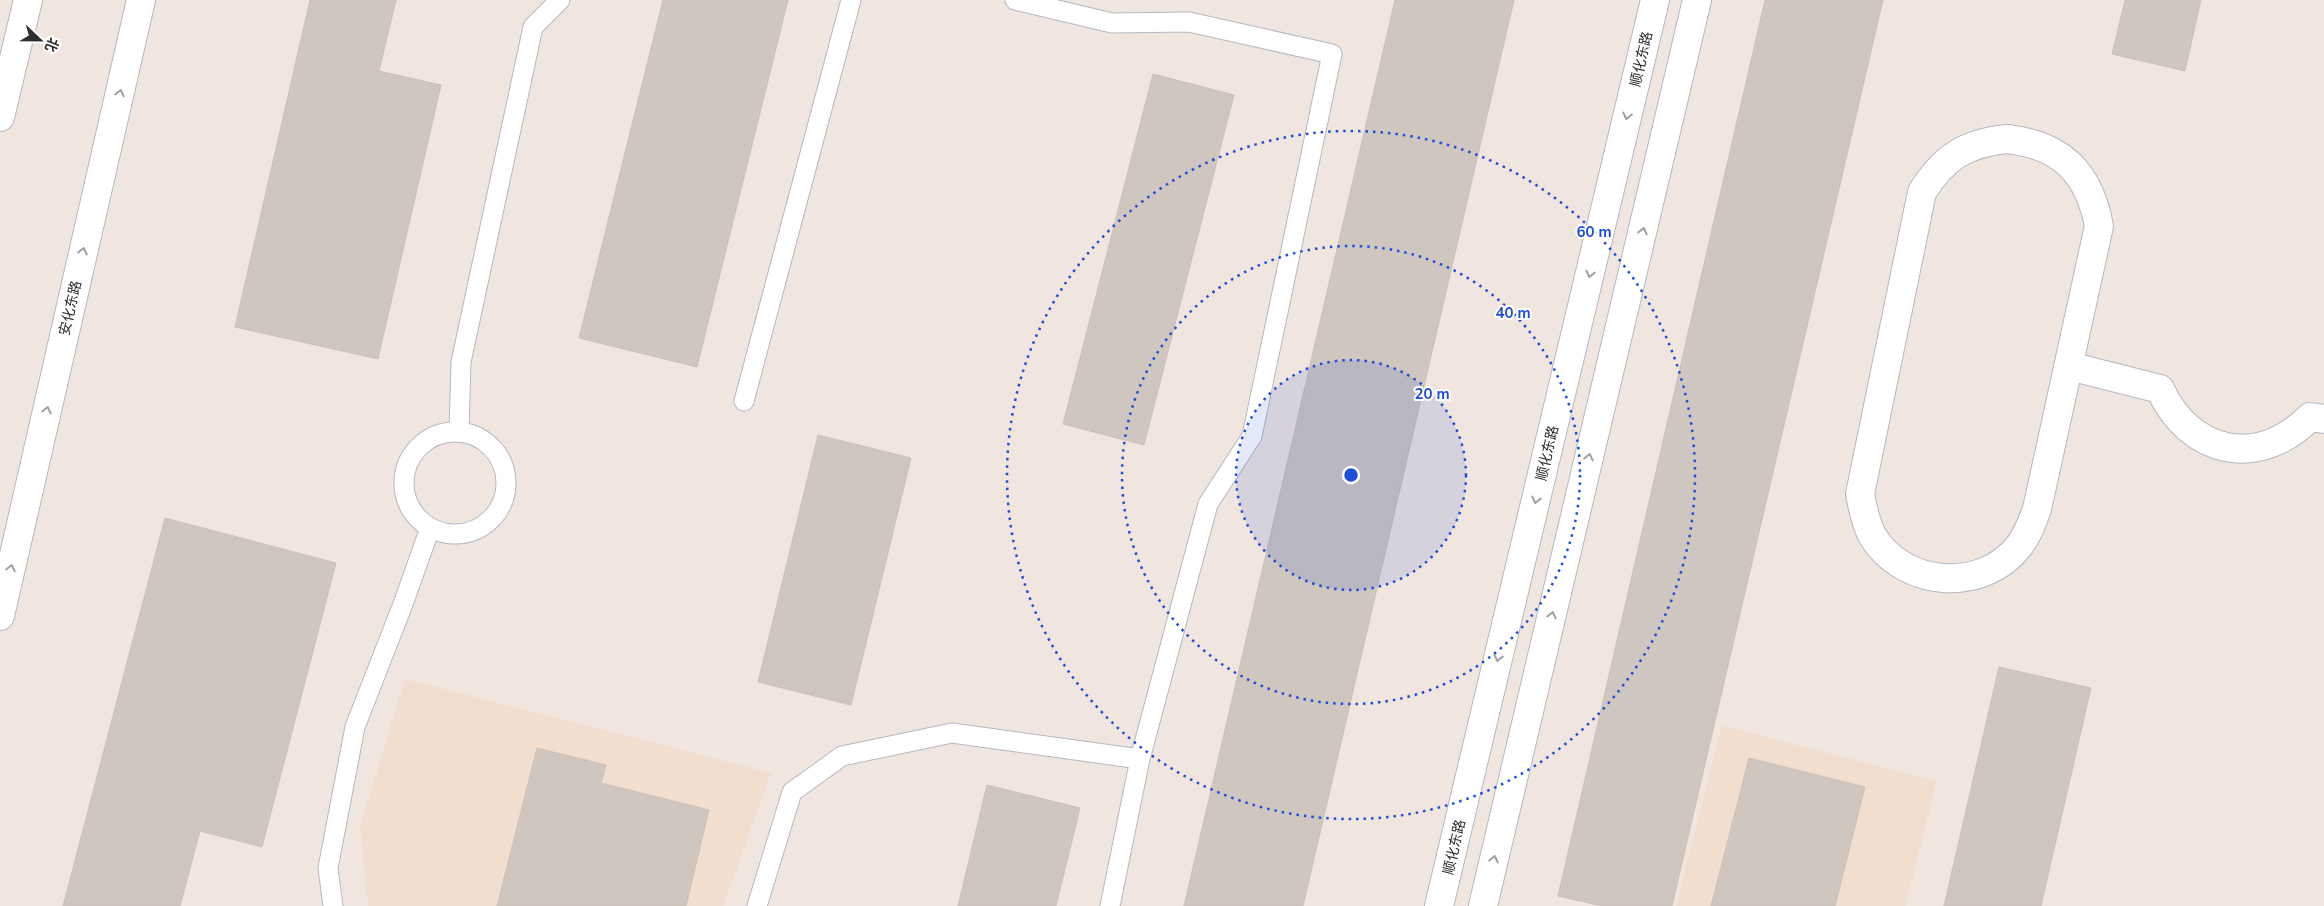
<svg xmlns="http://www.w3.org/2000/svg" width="2324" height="906" viewBox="0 0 2324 906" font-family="'Nunito Sans','Noto Sans SC',sans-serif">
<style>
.education{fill:#f2dece}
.building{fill:#cfc6c0;stroke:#ccc0b8}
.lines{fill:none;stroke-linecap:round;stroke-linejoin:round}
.service-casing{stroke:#b3b9c2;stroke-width:21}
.minor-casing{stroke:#b3b9c2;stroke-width:30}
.tertiary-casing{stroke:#b3b9c2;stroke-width:30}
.secondary-casing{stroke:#b3b9c2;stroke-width:30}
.service{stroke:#fff;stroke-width:19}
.minor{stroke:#fff;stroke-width:28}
.tertiary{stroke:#fff;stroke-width:28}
.secondary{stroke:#fff;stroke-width:28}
.oneway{stroke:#a0a0a0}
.ring{fill:none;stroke:#1d4ed8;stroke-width:2.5;stroke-dasharray:2.5 5}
.labels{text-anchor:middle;stroke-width:4;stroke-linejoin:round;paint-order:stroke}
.street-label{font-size:14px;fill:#2d2d2d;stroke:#fff}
.centre{fill:#1d4ed8;stroke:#fff;stroke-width:2.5}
.ring-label{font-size:15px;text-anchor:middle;font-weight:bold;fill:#1d4ed8;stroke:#fff;stroke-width:4;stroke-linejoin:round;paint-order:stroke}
</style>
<rect width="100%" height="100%" fill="#f0e5df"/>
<path class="education" d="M 405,679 L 771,773 L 723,906 L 368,906 L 360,827 Z
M 1722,726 L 1937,781 L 1905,906 L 1676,906 Z"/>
<path class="building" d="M 310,0 L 396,0 L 379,71 L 441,85 L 378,359 L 235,327 Z
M 663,0 L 788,0 L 697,367 L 579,338 Z
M 1395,0 L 1514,0 L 1303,906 L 1184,906 Z
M 1765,0 L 1883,0 L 1672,906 L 1602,906 L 1558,896 Z
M 2125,0 L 2201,0 L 2185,71 L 2112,54 Z
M 1153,74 L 1234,95 L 1144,445 L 1063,424 Z
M 818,435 L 911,458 L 851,705 L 758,682 Z
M 165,518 L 336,563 L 262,847 L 200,831 L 180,906 L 63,906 Z
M 1999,667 L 2091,688 L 2041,906 L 1944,906 Z
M 537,748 L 606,765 L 601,783 L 709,810 L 686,906 L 497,906 Z
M 1749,758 L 1865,787 L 1835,906 L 1711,906 Z
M 987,785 L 1080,808 L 1056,906 L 958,906 Z"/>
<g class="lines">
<defs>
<path id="service" d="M 1015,0 L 1112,23 L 1189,22 L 1332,54 L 1252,436 L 1208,504 L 1140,759 L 1110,906
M 744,401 L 851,0
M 459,431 L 461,362 L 533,27 L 560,0
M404 483a51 51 0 1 1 102 0a51 51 0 1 1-102 0Z
M 333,906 L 328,868 L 355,727 L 403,604 L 430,528
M 757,906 L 792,792 L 842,756 L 952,733 L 1140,759"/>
<path id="minor" d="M 2007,139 C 2062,145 2089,173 2099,226 L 2037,509 C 2032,522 2028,535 2019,546 C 1982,594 1902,587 1872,535 C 1865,522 1863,508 1860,494 L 1922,192 C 1944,157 1966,143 2007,139 Z
M 2069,366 L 2160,389 C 2190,455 2259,469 2310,417 L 2324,419"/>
<path id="tertiary" d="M 1439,906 L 1655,0
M 1483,906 L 1697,0"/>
<path id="secondary" d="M 0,117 L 28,0
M 0,616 L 141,0"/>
</defs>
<use href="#service" class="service-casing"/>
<use href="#minor" class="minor-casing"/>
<use href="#tertiary" class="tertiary-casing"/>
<use href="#secondary" class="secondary-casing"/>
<use href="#service" class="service"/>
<use href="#minor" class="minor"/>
<use href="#tertiary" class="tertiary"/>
<use href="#secondary" class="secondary"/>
</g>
<defs><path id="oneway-chevron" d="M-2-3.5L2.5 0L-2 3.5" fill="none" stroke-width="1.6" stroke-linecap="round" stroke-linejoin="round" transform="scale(1.25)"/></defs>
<g class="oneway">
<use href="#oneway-chevron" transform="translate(120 93) rotate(-77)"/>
<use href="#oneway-chevron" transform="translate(1627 116) rotate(103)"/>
<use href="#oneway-chevron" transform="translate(1643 231) rotate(-77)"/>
<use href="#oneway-chevron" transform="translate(83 251) rotate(-77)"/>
<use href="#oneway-chevron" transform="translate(1590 274) rotate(103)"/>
<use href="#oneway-chevron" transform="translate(47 410) rotate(-77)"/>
<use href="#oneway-chevron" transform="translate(1589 457) rotate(-77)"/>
<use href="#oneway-chevron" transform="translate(1536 500) rotate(103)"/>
<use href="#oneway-chevron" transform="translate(11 568) rotate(-77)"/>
<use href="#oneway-chevron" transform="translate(1552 615) rotate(-77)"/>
<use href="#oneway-chevron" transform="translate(1498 658) rotate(103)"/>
<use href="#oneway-chevron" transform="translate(1494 859) rotate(-77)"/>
</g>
<circle cx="1351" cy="475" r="115" fill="#1d4ed8" fill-opacity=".12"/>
<g class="ring">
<circle cx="1351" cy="475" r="115"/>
<circle cx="1351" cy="475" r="229"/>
<circle cx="1351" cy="475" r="344"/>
</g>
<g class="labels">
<g class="street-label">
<text transform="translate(1641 59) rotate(-77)" y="5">顺化东路</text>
<text transform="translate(70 308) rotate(-77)" y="5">安化东路</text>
<text transform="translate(1547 453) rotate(-77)" y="5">顺化东路</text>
<text transform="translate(1454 847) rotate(-77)" y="5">顺化东路</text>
</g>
</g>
<circle cx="1351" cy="475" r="8" class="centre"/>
<g class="ring-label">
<text x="1594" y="237">60 m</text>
<text x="1513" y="318">40 m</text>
<text x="1432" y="399">20 m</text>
</g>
<g transform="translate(40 40) rotate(112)" stroke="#ffffff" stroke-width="4" paint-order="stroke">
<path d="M0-4L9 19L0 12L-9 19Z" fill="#2d2d2d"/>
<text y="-8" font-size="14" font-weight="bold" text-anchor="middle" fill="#2d2d2d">北</text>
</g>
</svg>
